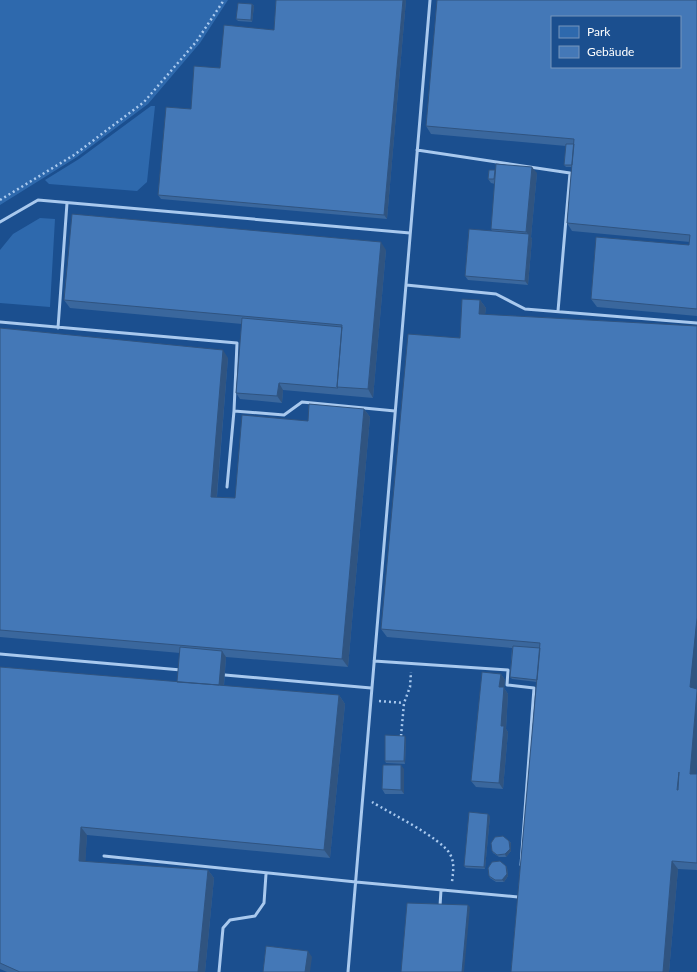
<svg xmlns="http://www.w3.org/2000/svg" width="697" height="972" viewBox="0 0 697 972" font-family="Lato,sans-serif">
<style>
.green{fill:#2e69ad}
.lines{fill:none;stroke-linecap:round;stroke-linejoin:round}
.path{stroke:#a9c9ee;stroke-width:2.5;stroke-dasharray:2 3;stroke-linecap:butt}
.service{stroke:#a9c9ee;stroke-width:3}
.wall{fill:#3a679d}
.shaded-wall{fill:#305480}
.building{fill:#4478b7;stroke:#305480;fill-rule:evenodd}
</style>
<rect width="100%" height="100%" fill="#1b4f8f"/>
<path class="green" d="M 0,0 L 228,0 L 200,43 L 148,104 L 77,157 L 0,205 Z
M 151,106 L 155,106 L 147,182 L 137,191 L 49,184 L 45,180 L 79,159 Z
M 40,218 L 55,219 L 50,307 L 0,303 L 0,250 L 13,234 Z"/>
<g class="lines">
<path class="path" d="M 0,200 L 74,155 L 144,102 L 196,42 L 224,0
M 379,701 L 404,703
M 401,736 L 404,703 L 410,687 L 411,672
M 372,802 C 390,813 441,838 450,854 C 455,863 453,872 452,882"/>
<path class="service" d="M 417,150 L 570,173 L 558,311
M 0,222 L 38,200 L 410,233
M 406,285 L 496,294 L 525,309 L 697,323
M 0,322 L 237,343 L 234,411
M 58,328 L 67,203
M 227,487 L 234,411 L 284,415 L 302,402 L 395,411
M 0,654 L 181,670
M 374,661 L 508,670 L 507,685 L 534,688 L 521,865
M 225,675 L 371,688
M 104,856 L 356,882 L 518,897
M 440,906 L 441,890
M 219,972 L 223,928 L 230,920 L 255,916 L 264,903 L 266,874
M 348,972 L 430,0"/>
</g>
<path class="wall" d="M 271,0 L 406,0 L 387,219 L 161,199 L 158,195 L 191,109 L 220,68 L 274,30 L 276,0 Z
M 697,0 L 697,316 L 597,307 L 591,299 L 689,245 L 690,242 L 572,231 L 567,223 L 572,167 L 566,167 L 564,165 L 566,146 L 431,134 L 426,126 Z
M 252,4 L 254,6 L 252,22 L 238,21 L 236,19 Z
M 495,170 L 496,171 L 537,173 L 531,237 L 532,239 L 528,285 L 468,280 L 465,276 L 492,231 L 491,229 L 495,184 L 491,183 L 488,179 Z
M 386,250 L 373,398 L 283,390 L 282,403 L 240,399 L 236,393 L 242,324 L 70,308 L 64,300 Z
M 480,300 L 486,308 L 485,314 L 697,689 L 696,774 L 697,774 L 697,870 L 678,869 L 669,972 L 511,972 L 537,682 L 512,679 L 510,677 L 512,648 L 387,637 L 381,629 L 460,338 Z
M 0,328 L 228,358 L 217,497 L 235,498 L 308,421 L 364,409 L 370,417 L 348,667 L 226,657 L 224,686 L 339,695 L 345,704 L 330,858 L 87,835 L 85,862 L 208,870 L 214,878 L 205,972 L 7,972 L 0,969 L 0,667 L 177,682 L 180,653 L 0,637 Z
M 501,674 L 505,680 L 504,688 L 508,694 L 506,729 L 508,732 L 503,789 L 476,787 L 471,781 Z
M 406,738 L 405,764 L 386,763 L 385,761 Z
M 404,769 L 404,794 L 385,794 L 382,789 Z
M 490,816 L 485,869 L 466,868 L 464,866 Z
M 509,841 L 511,843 L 511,851 L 506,857 L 499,857 L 493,853 L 492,851 Z
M 506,866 L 507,868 L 508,876 L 504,882 L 496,882 L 490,878 L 489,876 Z"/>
<path class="shaded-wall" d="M 403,0 L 406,0 L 387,219 L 384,215 Z
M 252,4 L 254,6 L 252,22 L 251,20 Z
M 532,167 L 537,173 L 531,237 L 532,239 L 528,285 L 525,281 L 529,235 L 526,232 Z
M 381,242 L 386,250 L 373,398 L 368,389 Z
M 480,300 L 486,308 L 484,322 L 479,314 Z
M 223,350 L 228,358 L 216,505 L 211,497 Z
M 279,383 L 283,390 L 282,403 L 277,396 Z
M 364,409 L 370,417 L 348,667 L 342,659 Z
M 697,618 L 697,685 L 696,695 L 690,687 Z
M 222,651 L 226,657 L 223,694 L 218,688 Z
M 501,674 L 505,680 L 504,688 L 508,694 L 506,729 L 508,732 L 503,789 L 499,783 L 501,726 L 499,687 Z
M 697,691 L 697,765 L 696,782 L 690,774 Z
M 339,695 L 345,704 L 330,858 L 324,850 Z
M 405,736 L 406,738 L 405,764 L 404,761 Z
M 401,765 L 404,769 L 404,794 L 401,790 Z
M 488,814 L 490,816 L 485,869 L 484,867 Z
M 81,827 L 87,835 L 85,869 L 79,861 Z
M 509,841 L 511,843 L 511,851 L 506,857 L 505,854 Z
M 672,861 L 678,869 L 669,972 L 663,972 Z
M 506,866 L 507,868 L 508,876 L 504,882 L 502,880 Z
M 208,870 L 214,878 L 205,972 L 198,972 Z
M 468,905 L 470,907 L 464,972 L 462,972 Z
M 308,951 L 312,957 L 310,972 L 305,972 Z"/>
<path class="building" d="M 276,0 L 403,0 L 384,215 L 158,195 L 166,107 L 191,109 L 194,66 L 220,68 L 224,25 L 274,30 Z
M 437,0 L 697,0 L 697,309 L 591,299 L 596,237 L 689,245 L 690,235 L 567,223 L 574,139 L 426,126 ZM 552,17 L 680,17 L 680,67 L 552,67 Z
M 238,3 L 252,4 L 251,20 L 236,19 Z
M 566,144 L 574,144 L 572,165 L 564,165 Z
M 496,164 L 532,167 L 526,232 L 491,229 Z
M 489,170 L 495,170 L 494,179 L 488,179 Z
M 72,214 L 381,242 L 368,389 L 337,387 L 342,325 L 64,300 Z
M 469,229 L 529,234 L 525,281 L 465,276 Z
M 462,299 L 480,300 L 479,314 L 697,326 L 697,618 L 690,687 L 697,689 L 697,691 L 690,774 L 697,774 L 697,863 L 672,861 L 663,972 L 511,972 L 540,643 L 381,629 L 408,334 L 460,338 ZM 679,772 L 678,790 L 677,790 Z
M 242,318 L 342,327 L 337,387 L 338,388 L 279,383 L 277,396 L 236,393 Z
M 0,328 L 223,350 L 211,497 L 235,498 L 242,415 L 308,421 L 309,404 L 364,409 L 342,659 L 0,630 Z
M 513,646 L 540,648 L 537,680 L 510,677 Z
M 180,647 L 222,651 L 219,685 L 177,682 Z
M 0,667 L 339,695 L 324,850 L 81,827 L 79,861 L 208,870 L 198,972 L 20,972 L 0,963 Z
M 482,672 L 501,674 L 499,687 L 504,687 L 501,726 L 504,726 L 499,783 L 471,781 Z
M 385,735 L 405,736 L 404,761 L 385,761 Z
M 383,765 L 401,765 L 401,790 L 382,789 Z
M 469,812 L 488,814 L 484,867 L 464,866 Z
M 503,836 L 509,841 L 510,849 L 505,854 L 497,855 L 492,851 L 491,843 L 495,837 Z
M 500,861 L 506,866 L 507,874 L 502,880 L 495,880 L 489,876 L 488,868 L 492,862 Z
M 407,903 L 468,905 L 462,972 L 401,972 Z
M 266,946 L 308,951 L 305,972 L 263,972 Z"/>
<rect x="551" y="16" width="130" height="52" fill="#1b4f8f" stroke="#7695bc"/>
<rect x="559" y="26" width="20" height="12" fill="#2e69ad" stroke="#7695bc"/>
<text x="587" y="36" font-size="12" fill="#ffffff">Park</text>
<rect x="559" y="46" width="20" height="12" fill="#4478b7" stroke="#7695bc"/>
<text x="587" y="56" font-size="12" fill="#ffffff">Gebäude</text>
</svg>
